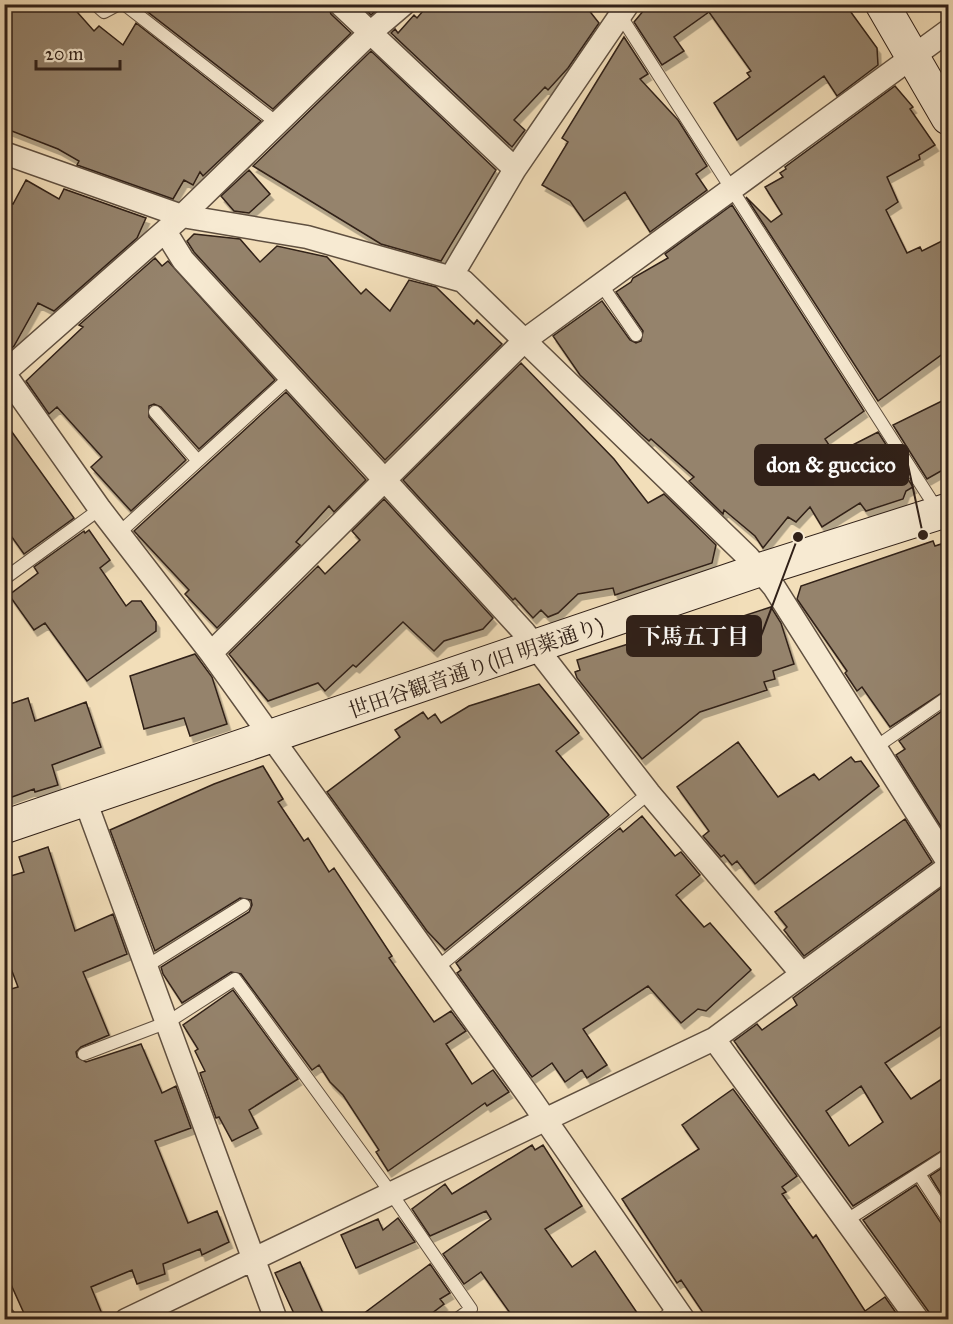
<svg xmlns="http://www.w3.org/2000/svg" width="953" height="1324" viewBox="0 0 953 1324" font-family="'IM FELL Great Primer','Noto Serif JP',serif">
<style>
.building{fill:#95836c;stroke:#302018;stroke-width:1.5;fill-rule:evenodd;filter:url(#shadow)}
.lines{fill:none;stroke-linecap:round;stroke-linejoin:round}
.lane-casing{stroke:#605040;stroke-width:14}
.street-casing{stroke:#605040;stroke-width:25}
.secondary-casing{stroke:#302018;stroke-width:35}
.lane{stroke:#f7ead2;stroke-width:12}
.street{stroke:#f7ead2;stroke-width:22}
.secondary{stroke:#f7ead2;stroke-width:33}
.labels{text-anchor:middle;stroke-width:5;stroke-linejoin:round;paint-order:stroke}
.street-label{font-size:21px;fill:#302018;stroke:#f7ead2}
.leader{fill:none;stroke:#302018;stroke-width:2}
.callout-dot{fill:#302018;stroke:#f7ead2;stroke-width:2}
.callout{fill:#302018;stroke:#302018;stroke-width:2}
.callout-label{font-size:22px;text-anchor:middle;font-weight:bold;fill:#fff}
</style>
<defs>
<filter id="shadow"><feDropShadow dx="3.5" dy="6" stdDeviation="0" flood-color="#0004"/></filter>
</defs>
<rect width="100%" height="100%" fill="#f2deb9"/>
<filter id="stains"><feTurbulence type="fractalNoise" baseFrequency=".00333" numOctaves="4"/><feColorMatrix values="0 0 0 0 .2 0 0 0 0 .09 0 0 0 0 .02 0 0 0 .5 -.17"/></filter>
<radialGradient id="worn" r=".72"><stop offset=".6" stop-color="#630" stop-opacity="0"/><stop offset="1" stop-color="#630" stop-opacity=".3"/></radialGradient>
<path class="building" d="M 4,4 L 70,4 L 94,31 L 99,26 L 123,45 L 136,23 L 261,121 L 203,176 L 200,172 L 193,185 L 184,180 L 173,199 L 77,165 L 79,161 L 58,149 L 4,128 Z
M 147,4 L 327,4 L 331,14 L 351,33 L 273,109 L 144,9 Z
M 360,4 L 379,4 L 380,7 L 371,15 Z
M 429,4 L 584,4 L 599,23 L 568,68 L 548,90 L 545,87 L 514,120 L 525,130 L 512,147 L 391,33 L 395,29 L 398,33 L 414,15 L 417,18 Z
M 649,4 L 845,4 L 877,48 L 878,65 L 837,96 L 824,76 L 737,140 L 714,103 L 750,77 L 747,73 L 751,71 L 709,12 L 674,37 L 684,51 L 662,65 L 634,22 Z
M 624,37 L 648,74 L 640,79 L 678,120 L 707,166 L 696,174 L 707,190 L 650,232 L 625,192 L 584,221 L 570,201 L 542,185 L 568,142 L 562,138 Z
M 371,51 L 496,170 L 441,261 L 381,244 L 253,166 Z
M 895,86 L 913,107 L 910,109 L 935,145 L 919,155 L 920,159 L 887,177 L 898,202 L 886,210 L 907,253 L 920,247 L 922,251 L 948,238 L 948,350 L 878,401 L 746,197 L 771,222 L 782,214 L 765,187 L 783,177 L 780,173 L 786,169 L 785,167 Z
M 249,170 L 270,194 L 249,213 L 234,211 L 221,196 Z
M 26,180 L 59,199 L 64,189 L 146,218 L 137,238 L 54,311 L 38,303 L 14,346 L 4,355 L 4,200 L 13,204 Z
M 732,205 L 864,411 L 825,439 L 835,454 L 878,432 L 913,487 L 906,491 L 903,499 L 866,511 L 860,503 L 822,527 L 810,507 L 796,522 L 788,517 L 763,548 L 755,536 L 724,510 L 723,514 L 689,481 L 694,477 L 651,439 L 649,441 L 641,434 L 580,375 L 553,336 L 602,301 L 630,340 L 636,343 L 641,341 L 643,331 L 616,292 L 631,282 L 633,278 L 668,258 L 665,254 Z
M 194,234 L 240,239 L 260,262 L 277,246 L 327,257 L 361,294 L 366,289 L 390,311 L 409,280 L 436,287 L 474,324 L 477,320 L 502,344 L 385,460 L 194,252 L 187,241 Z
M 155,258 L 162,266 L 168,261 L 275,380 L 199,449 L 161,407 L 154,404 L 149,406 L 149,417 L 186,460 L 131,511 L 91,467 L 102,457 L 57,407 L 49,414 L 26,381 L 83,327 L 79,325 Z
M 521,363 L 614,459 L 648,503 L 664,494 L 716,545 L 712,563 L 615,595 L 613,588 L 578,594 L 558,613 L 548,617 L 541,610 L 533,618 L 515,598 L 513,600 L 403,480 Z
M 286,392 L 366,480 L 334,512 L 329,506 L 296,542 L 300,545 L 217,628 L 185,594 L 189,590 L 134,531 Z
M 948,398 L 948,467 L 927,479 L 893,425 Z
M 4,421 L 74,518 L 24,554 L 4,526 Z
M 384,499 L 493,618 L 483,629 L 444,641 L 434,651 L 403,622 L 356,667 L 353,665 L 325,691 L 318,683 L 268,701 L 229,654 L 318,566 L 325,574 L 360,540 L 352,531 Z
M 89,530 L 110,560 L 100,568 L 126,606 L 132,601 L 141,601 L 156,622 L 156,631 L 87,681 L 45,623 L 34,630 L 9,595 L 38,573 L 34,567 L 84,531 L 85,533 Z
M 933,541 L 935,546 L 941,544 L 948,566 L 948,689 L 890,727 L 862,687 L 857,691 L 845,673 L 847,671 L 797,599 L 801,586 Z
M 771,607 L 781,623 L 794,664 L 773,671 L 775,679 L 764,682 L 767,690 L 700,712 L 642,759 L 577,678 L 575,672 L 580,670 L 577,660 L 686,626 L 694,648 L 735,633 L 731,620 Z
M 195,654 L 212,677 L 227,724 L 190,736 L 184,718 L 144,729 L 130,676 Z
M 539,684 L 579,733 L 556,751 L 609,815 L 445,950 L 427,931 L 327,792 L 400,737 L 395,730 L 423,712 L 428,719 L 435,714 L 441,723 L 469,706 Z
M 28,698 L 35,721 L 86,702 L 101,747 L 52,765 L 58,785 L 35,792 L 34,789 L 4,800 L 4,706 Z
M 948,707 L 948,838 L 896,755 L 905,749 L 899,741 Z
M 738,742 L 778,797 L 814,774 L 819,780 L 851,757 L 855,762 L 861,761 L 879,786 L 755,884 L 737,861 L 732,865 L 724,855 L 721,857 L 703,836 L 709,831 L 677,787 Z
M 263,766 L 283,799 L 278,802 L 304,841 L 308,838 L 329,872 L 334,868 L 392,956 L 389,958 L 434,1022 L 451,1011 L 466,1031 L 446,1044 L 472,1084 L 493,1070 L 509,1092 L 487,1106 L 485,1103 L 388,1171 L 376,1152 L 379,1150 L 343,1095 L 330,1082 L 319,1065 L 312,1070 L 241,974 L 231,972 L 182,1003 L 163,974 L 161,967 L 249,912 L 252,905 L 251,900 L 240,898 L 155,951 L 110,830 L 214,784 Z
M 642,816 L 675,856 L 681,852 L 700,875 L 676,895 L 704,927 L 710,923 L 751,970 L 706,1011 L 698,1009 L 681,1023 L 648,986 L 583,1029 L 607,1065 L 587,1078 L 582,1070 L 565,1082 L 552,1063 L 532,1077 L 457,973 L 461,970 L 456,963 L 620,828 L 623,832 Z
M 905,819 L 932,862 L 804,956 L 784,930 L 787,927 L 775,912 Z
M 48,847 L 75,931 L 113,914 L 127,954 L 83,972 L 109,1035 L 81,1047 L 76,1052 L 77,1057 L 86,1062 L 141,1044 L 162,1093 L 176,1086 L 191,1128 L 155,1141 L 188,1223 L 217,1211 L 229,1242 L 202,1255 L 200,1249 L 163,1264 L 165,1274 L 137,1284 L 132,1270 L 91,1287 L 102,1314 L 87,1320 L 27,1320 L 4,1269 L 4,991 L 18,987 L 4,950 L 4,878 L 24,872 L 19,857 Z
M 948,883 L 948,1022 L 885,1063 L 911,1099 L 948,1075 L 948,1147 L 853,1206 L 734,1041 L 757,1024 L 762,1030 L 797,1005 L 793,998 ZM 861,1086 L 883,1122 L 849,1146 L 826,1111 Z
M 233,990 L 298,1079 L 249,1110 L 258,1128 L 232,1141 L 219,1117 L 216,1118 L 200,1073 L 205,1071 L 195,1051 L 198,1049 L 183,1025 Z
M 733,1089 L 797,1176 L 782,1187 L 786,1192 L 782,1194 L 813,1238 L 816,1235 L 865,1311 L 885,1297 L 901,1320 L 708,1320 L 681,1280 L 677,1283 L 622,1199 L 699,1149 L 682,1125 Z
M 532,1145 L 535,1150 L 543,1145 L 582,1206 L 545,1229 L 572,1267 L 595,1251 L 642,1320 L 515,1320 L 481,1272 L 464,1284 L 443,1254 L 491,1219 L 486,1211 L 430,1236 L 412,1209 L 445,1184 L 452,1194 Z
M 948,1164 L 948,1205 L 930,1176 Z
M 916,1185 L 941,1223 L 948,1227 L 948,1320 L 931,1320 L 929,1312 L 863,1220 Z
M 398,1218 L 415,1242 L 356,1268 L 341,1235 L 378,1219 L 383,1230 Z
M 300,1262 L 326,1320 L 297,1320 L 275,1273 Z
M 430,1264 L 450,1293 L 440,1299 L 444,1304 L 423,1320 L 355,1320 Z"/>
<g class="lines">
<defs>
<path id="lane" d="M 95,4 L 104,12 L 119,4
M 124,4 L 277,123
M 613,4 L 938,511
M 601,284 L 636,335
M 155,412 L 198,461
M 119,533 L 290,377
M 4,579 L 100,509
M 876,747 L 948,697
M 147,966 L 244,905
M 437,968 L 649,793
M 84,1054 L 168,1022 L 235,979 L 391,1193 L 471,1309 L 456,1320
M 919,1174 L 948,1219
M 847,1220 L 948,1155
M 660,1320 L 676,1309"/>
<path id="street" d="M 340,4 L 515,169
M 4,153 L 182,216 L 307,237 L 463,281 L 748,557 L 774,587 L 948,862
M 165,231 L 183,260 L 524,632 L 649,793 L 801,973
M 451,277 L 515,169 L 628,4
M 4,373 L 100,509 L 211,653 L 531,1099 L 684,1320
M 4,373 L 182,216 L 370,33 L 404,4
M 211,653 L 525,340 L 948,31
M 85,800 L 276,1320
M 714,1039 L 918,1320
M 4,1318 L 5,1320
M 126,1320 L 714,1039 L 948,867"/>
<path id="secondary" d="M 882,4 L 948,118
M 4,827 L 759,570 L 948,510"/>
</defs>
<use href="#lane" class="lane-casing"/>
<use href="#street" class="street-casing"/>
<use href="#secondary" class="secondary-casing"/>
<use href="#lane" class="lane"/>
<use href="#street" class="street"/>
<use href="#secondary" class="secondary"/>
</g>
<g class="labels">
<g class="street-label">
<text transform="translate(476 668) rotate(-19)" y="7">世田谷観音通り(旧 明薬通り)</text>
</g>
</g>
<path class="leader" d="M923 535L908 465M798 537L761 636"/>
<g class="callout-dot">
<circle cx="923" cy="535" r="6"/>
<circle cx="798" cy="537" r="6"/>
</g>
<g class="callout">
<rect x="755" y="445" width="153" height="40" rx="6"/>
<rect x="627" y="616" width="134" height="40" rx="6"/>
</g>
<g class="callout-label">
<text x="831" y="472">don &amp; guccico</text>
<text x="694" y="644">下馬五丁目</text>
</g>
<rect width="953" height="1324" fill="none" stroke="#f2deb9" stroke-width="24"/>
<rect x="6" y="6" width="941" height="1312" fill="none" stroke="#302018" stroke-width="3"/>
<rect x="12" y="12" width="929" height="1300" fill="none" stroke="#302018" stroke-width="1.5"/>
<path d="M36 60v9h84v-9" fill="none" stroke="#302018" stroke-width="3"/>
<text x="45" y="60" font-size="18" fill="#302018" stroke="#f7ead2" stroke-width="4.5" paint-order="stroke">20 m</text>
<rect width="100%" height="100%" filter="url(#stains)"/>
<rect width="100%" height="100%" fill="url(#worn)"/>
</svg>
